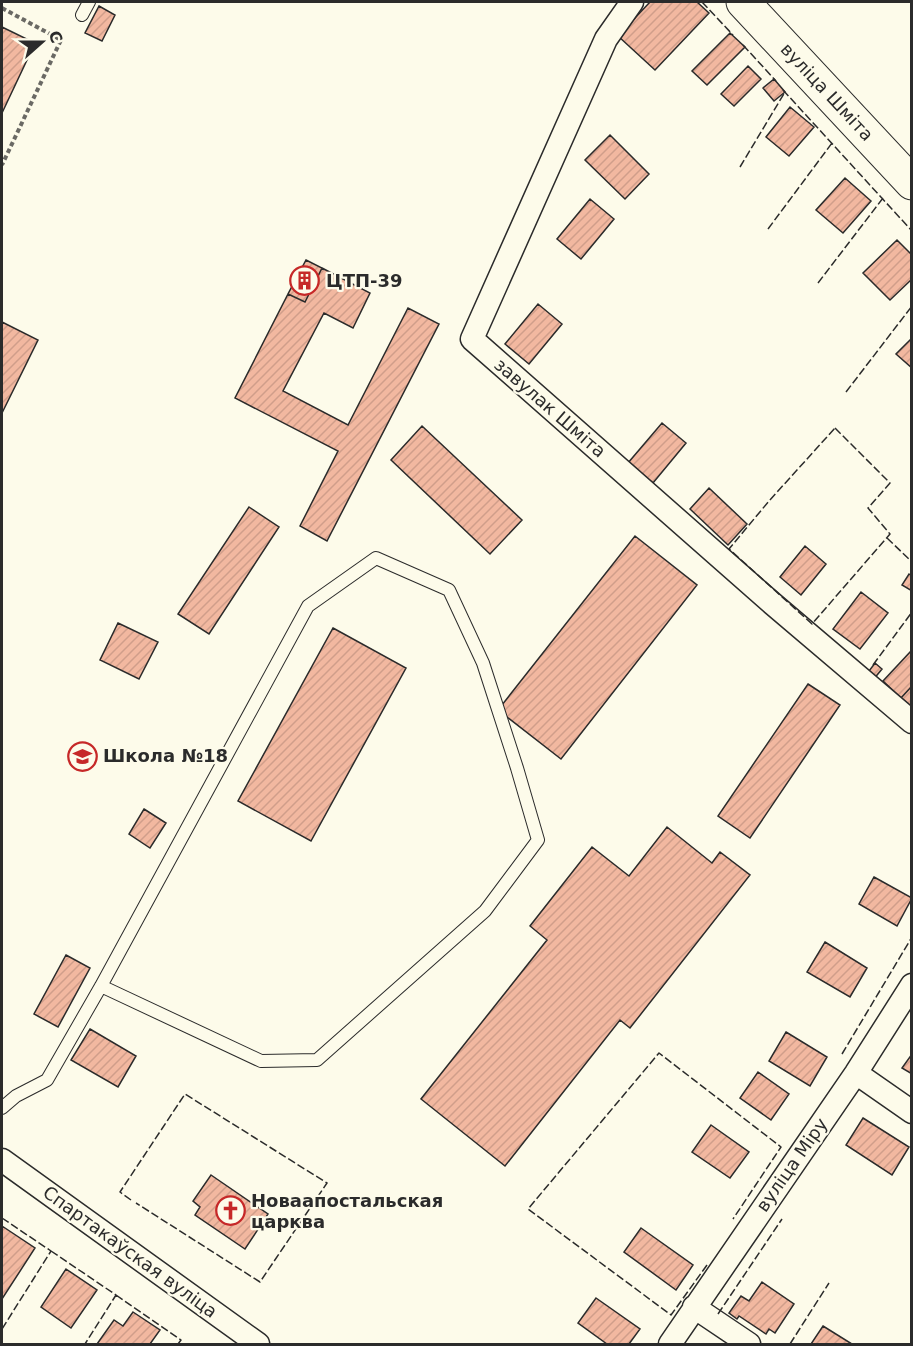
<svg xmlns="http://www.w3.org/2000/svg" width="913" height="1346" viewBox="0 0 913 1346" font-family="'DejaVu Sans',sans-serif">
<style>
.building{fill:url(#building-hatch);stroke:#2b2b2b;stroke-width:1.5}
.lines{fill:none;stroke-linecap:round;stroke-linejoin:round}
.lane-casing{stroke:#2b2b2b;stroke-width:14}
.street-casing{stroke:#2b2b2b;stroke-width:25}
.secondary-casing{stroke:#2b2b2b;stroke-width:35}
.path{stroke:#6a6964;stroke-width:4;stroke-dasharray:4.5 3;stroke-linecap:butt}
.lane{stroke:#fdfbea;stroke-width:12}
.street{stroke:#fdfbea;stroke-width:22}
.secondary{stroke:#fdfbea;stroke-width:33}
.fence{stroke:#2b2b2b;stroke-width:1.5;stroke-dasharray:8 3;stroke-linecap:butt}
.labels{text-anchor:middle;stroke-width:4.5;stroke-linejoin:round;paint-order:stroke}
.street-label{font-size:18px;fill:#2b2b2b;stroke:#fdfbea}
.poi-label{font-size:18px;font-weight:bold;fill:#2b2b2b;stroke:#fdfbea;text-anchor:start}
</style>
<defs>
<pattern id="building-hatch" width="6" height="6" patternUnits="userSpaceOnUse" patternTransform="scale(1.5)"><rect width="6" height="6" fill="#f2b8a0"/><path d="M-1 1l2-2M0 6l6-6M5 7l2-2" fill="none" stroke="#d09e8a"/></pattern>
</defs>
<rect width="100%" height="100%" fill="#fdfbea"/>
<path class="building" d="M 650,2 L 697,2 L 709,13 L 655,70 L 618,36 Z
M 99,6 L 115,15 L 102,41 L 85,33 Z
M 2,27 L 35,43 L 2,113 Z
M 730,33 L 745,47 L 707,85 L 692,71 Z
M 748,66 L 761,79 L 734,106 L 721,94 Z
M 774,79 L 785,92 L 774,101 L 763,88 Z
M 790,107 L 814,127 L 789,156 L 766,137 Z
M 610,135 L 649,174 L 625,199 L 585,160 Z
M 845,178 L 871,201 L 843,233 L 816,210 Z
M 590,199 L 614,219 L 581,259 L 557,239 Z
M 897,240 L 912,255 L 912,279 L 890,300 L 863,273 Z
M 306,260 L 322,268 L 305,302 L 288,294 Z
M 322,268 L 370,293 L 353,328 L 324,313 L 283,391 L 348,425 L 408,308 L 439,324 L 327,541 L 300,526 L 338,451 L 235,398 L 288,294 L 305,302 Z
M 538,304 L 562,324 L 529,364 L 505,344 Z
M 2,322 L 38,340 L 2,413 Z
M 912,338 L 912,368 L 896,354 Z
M 662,423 L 686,443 L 653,483 L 628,463 Z
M 422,426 L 522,520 L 490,554 L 391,460 Z
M 709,488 L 747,524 L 728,545 L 690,509 Z
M 249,507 L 279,527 L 209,634 L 178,614 Z
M 635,536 L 697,585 L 561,759 L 498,710 Z
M 805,546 L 826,564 L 801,595 L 780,577 Z
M 909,574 L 912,576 L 912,591 L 902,585 Z
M 861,592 L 888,613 L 860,649 L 833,629 Z
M 118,623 L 158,642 L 139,679 L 100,660 Z
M 333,628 L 406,668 L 311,841 L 238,801 Z
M 912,650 L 912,686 L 901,698 L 883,681 Z
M 875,663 L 882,669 L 873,680 L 866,675 Z
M 808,684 L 840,705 L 750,838 L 718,816 Z
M 912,686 L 912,707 L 901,698 Z
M 144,809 L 166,823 L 150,848 L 129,834 Z
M 667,827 L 712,863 L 720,852 L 750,875 L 630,1028 L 620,1020 L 505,1166 L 421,1099 L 547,940 L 530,926 L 592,847 L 629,876 Z
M 874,877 L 912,898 L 897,926 L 859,904 Z
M 825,942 L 867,968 L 850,997 L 807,972 Z
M 66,955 L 90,968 L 58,1027 L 34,1014 Z
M 90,1029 L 136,1056 L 118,1087 L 71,1060 Z
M 786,1032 L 827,1057 L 810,1086 L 769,1061 Z
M 912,1054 L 912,1074 L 902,1068 Z
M 758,1072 L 789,1094 L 771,1120 L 740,1098 Z
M 863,1118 L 909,1147 L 892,1175 L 846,1145 Z
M 711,1125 L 749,1152 L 730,1178 L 692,1152 Z
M 211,1175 L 268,1214 L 245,1249 L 195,1215 L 200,1207 L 193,1201 Z
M 2,1226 L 35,1248 L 2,1299 Z
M 641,1228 L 693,1265 L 676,1290 L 624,1252 Z
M 66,1269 L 97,1290 L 71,1328 L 41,1307 Z
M 762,1282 L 794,1304 L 775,1333 L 769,1329 L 766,1334 L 739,1316 L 737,1319 L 729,1313 L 741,1296 L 749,1301 Z
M 596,1298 L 640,1329 L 629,1344 L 607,1344 L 578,1323 Z
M 133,1312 L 160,1330 L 150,1344 L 97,1344 L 114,1320 L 123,1326 Z
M 823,1326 L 852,1344 L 811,1344 Z"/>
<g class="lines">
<defs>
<path id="lane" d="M 82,15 L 89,2
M 2,1108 L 16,1096 L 47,1080 L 101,986 L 308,606 L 376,558 L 449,590 L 483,663 L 517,768 L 538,840 L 485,911 L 317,1060 L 261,1061 L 101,986"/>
<path id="street" d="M 632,2 L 606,39 L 472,339 L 773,604 L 912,722
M 856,1073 L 912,1112
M 2,1160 L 258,1344
M 694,1307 L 749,1344
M 670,1344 L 856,1073 L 912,985"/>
<path id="secondary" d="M 743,2 L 912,183"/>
</defs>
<use href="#lane" class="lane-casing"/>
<use href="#street" class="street-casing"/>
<use href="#secondary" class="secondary-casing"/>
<path class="path" d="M 2,8 L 61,40 L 2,165"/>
<use href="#lane" class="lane"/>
<use href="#street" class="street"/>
<use href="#secondary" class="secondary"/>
<path class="fence" d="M 702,2 L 733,35
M 743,45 L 776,81
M 783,90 L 912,231
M 740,167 L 785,92
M 768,229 L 832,143
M 818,283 L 883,198
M 846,392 L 912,306
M 835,428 L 890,483 L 868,508 L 890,534 L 812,624 L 729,549 L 769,501 Z
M 887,538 L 912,562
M 873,665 L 912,612
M 842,1054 L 912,937
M 131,1200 L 120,1192 L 185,1094 L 327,1183 L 260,1282 L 136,1203
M 2,1218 L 51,1251 L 2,1329
M 51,1251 L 116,1295 L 85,1344
M 707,1265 L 671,1315 L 528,1209 L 659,1053 L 781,1147 L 733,1219
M 116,1295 L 181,1340 L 178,1344
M 718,1314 L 782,1219
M 790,1344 L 829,1283"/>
</g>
<defs>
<symbol id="building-ring" viewBox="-11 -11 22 22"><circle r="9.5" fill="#fdfbea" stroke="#c62828" stroke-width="1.5"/><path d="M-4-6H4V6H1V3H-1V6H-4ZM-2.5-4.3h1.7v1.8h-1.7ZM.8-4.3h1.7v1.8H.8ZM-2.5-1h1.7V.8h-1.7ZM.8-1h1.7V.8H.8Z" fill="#c62828"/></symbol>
<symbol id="school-ring" viewBox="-11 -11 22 22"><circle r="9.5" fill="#fdfbea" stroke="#c62828" stroke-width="1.5"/><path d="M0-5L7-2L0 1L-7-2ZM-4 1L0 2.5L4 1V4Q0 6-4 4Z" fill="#c62828"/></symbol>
<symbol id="church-ring" viewBox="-11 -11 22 22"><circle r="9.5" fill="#fdfbea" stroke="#c62828" stroke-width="1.5"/><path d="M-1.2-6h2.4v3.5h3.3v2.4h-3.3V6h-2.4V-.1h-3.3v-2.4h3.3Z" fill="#c62828"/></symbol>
</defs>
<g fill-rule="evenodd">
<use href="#building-ring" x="288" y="264" width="33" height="33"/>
<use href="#school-ring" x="66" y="740" width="33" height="33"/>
<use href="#church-ring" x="214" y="1194" width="33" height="33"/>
</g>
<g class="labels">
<g class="street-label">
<text transform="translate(827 92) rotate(47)" y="6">вуліца Шміта</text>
<text transform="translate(550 408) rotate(41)" y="6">завулак Шміта</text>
<text transform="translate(792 1165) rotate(-55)" y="6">вуліца Міру</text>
<text transform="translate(130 1252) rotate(36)" y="6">Спартакаўская вуліца</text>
</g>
<g class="poi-label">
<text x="326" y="287">ЦТП-39</text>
<text x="103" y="762">Школа №18</text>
<text x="251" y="1207">Новаапостальская<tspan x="251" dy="21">царква</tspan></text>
</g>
</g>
<rect width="913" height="1346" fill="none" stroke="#2b2b2b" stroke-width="6"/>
<g transform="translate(42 42) rotate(69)" stroke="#fdfbea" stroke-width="4.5" paint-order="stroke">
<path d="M0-4.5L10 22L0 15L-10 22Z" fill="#2b2b2b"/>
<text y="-9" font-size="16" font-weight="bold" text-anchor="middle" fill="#2b2b2b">С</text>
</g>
</svg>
